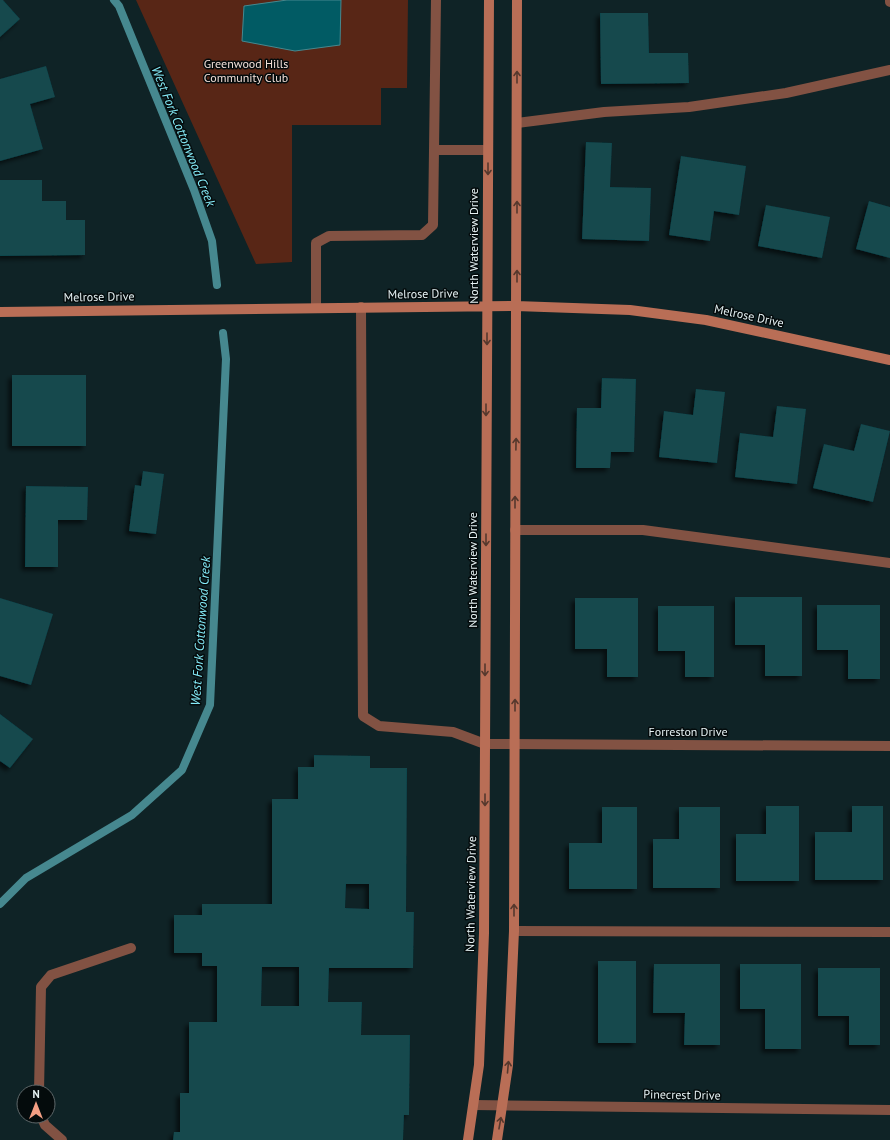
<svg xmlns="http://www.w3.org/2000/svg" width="890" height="1140" viewBox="0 0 890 1140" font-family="'PT Sans',sans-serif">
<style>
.green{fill:#582616}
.water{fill:#015b64;stroke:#46888f}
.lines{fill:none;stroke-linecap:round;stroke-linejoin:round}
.stream{stroke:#46888f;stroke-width:8}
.building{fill:#12484e;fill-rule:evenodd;filter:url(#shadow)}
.lane{stroke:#825243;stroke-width:10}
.street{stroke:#825243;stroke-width:10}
.secondary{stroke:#b96e56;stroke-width:10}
.oneway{stroke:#55382d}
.labels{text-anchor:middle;stroke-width:3;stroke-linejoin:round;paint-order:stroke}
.park-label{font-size:12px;fill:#f3dfd8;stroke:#040b0c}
.street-label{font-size:12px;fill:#e6f2f4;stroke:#040b0c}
.water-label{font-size:13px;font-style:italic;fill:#85ecf9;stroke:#040b0c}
</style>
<defs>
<filter id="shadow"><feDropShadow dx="-3.5" dy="3.5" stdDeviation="2" flood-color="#0009"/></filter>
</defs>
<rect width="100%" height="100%" fill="#0f2326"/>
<path class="green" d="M 136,0 L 408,0 L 407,88 L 381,88 L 381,125 L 292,125 L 292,262 L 256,264 Z"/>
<path class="water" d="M 287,0 L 341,0 L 340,45 L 295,51 L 242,41 L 244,6 Z"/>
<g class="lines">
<path class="stream" d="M 114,0 L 119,6 L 194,190 L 212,241 L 217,285
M 0,904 L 26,878 L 132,815 L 182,770 L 210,705 L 226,359 L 223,333"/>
</g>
<path class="building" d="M 0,0 L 3,0 L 20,19 L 0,37 Z
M 600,13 L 648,13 L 649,53 L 688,53 L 689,83 L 601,84 Z
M 46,66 L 55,97 L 30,104 L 43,149 L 0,161 L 0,79 Z
M 586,142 L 612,143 L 610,187 L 651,188 L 649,241 L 582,239 Z
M 681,156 L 746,166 L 739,215 L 714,211 L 710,241 L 669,235 Z
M 0,180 L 42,180 L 42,201 L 66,201 L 66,220 L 85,220 L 85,255 L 0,256 Z
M 869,201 L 890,207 L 890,258 L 856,249 Z
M 766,205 L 830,217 L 822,258 L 758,246 Z
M 12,375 L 86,375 L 86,446 L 12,446 Z
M 602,378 L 636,379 L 634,452 L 611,452 L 610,468 L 576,468 L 577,408 L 601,408 Z
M 696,389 L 725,392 L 717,463 L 659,457 L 664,411 L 693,415 Z
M 777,406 L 806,409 L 797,484 L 735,477 L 740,433 L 773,437 Z
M 861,424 L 890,431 L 873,502 L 813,488 L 824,444 L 854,451 Z
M 143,471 L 164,474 L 156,534 L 129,531 L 135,485 L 141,486 Z
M 26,486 L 88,487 L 87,520 L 58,520 L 58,567 L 25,567 Z
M 735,597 L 802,597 L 802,676 L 765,676 L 765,645 L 735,645 Z
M 0,598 L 53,614 L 31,685 L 0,676 Z
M 575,598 L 638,598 L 638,677 L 607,677 L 607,649 L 575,649 Z
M 817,605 L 880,605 L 880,679 L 848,679 L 848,650 L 817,650 Z
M 658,606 L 714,606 L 714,677 L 685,677 L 685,651 L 658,651 Z
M 0,714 L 33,739 L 10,768 L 0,761 Z
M 314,755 L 370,756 L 370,768 L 407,768 L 406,912 L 414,912 L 413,968 L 329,968 L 328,1002 L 362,1002 L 361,1035 L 410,1035 L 409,1115 L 404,1115 L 403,1140 L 173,1140 L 174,1132 L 180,1132 L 180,1093 L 189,1093 L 189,1022 L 217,1022 L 217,966 L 202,966 L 202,953 L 174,953 L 174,915 L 202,915 L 202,904 L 272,904 L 272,799 L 298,799 L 298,767 L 314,767 ZM 346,884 L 369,884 L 369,909 L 345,908 ZM 262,967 L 299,967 L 299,1006 L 261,1006 Z
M 766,806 L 799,806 L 799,881 L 736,881 L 736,834 L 766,834 Z
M 852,806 L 883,806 L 883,880 L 815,880 L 815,832 L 852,832 Z
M 602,807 L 637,807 L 637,889 L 569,889 L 569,843 L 602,843 Z
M 679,807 L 720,807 L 720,888 L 653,888 L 653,839 L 679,839 Z
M 598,961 L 636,961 L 636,1043 L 598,1043 Z
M 654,964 L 720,964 L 720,1045 L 684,1045 L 685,1013 L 653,1013 Z
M 740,964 L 801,964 L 801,1049 L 765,1049 L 765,1009 L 740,1009 Z
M 818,968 L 880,968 L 880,1045 L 849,1045 L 849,1016 L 818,1016 Z"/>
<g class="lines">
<path class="lane" d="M 890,0 L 890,2
M 517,123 L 604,112 L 689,107 L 786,93 L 890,70
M 434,150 L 488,150
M 361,307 L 363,716 L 379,726 L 453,732 L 485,744
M 316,308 L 316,243 L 329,236 L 422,235 L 433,225 L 436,0
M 515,530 L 643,530 L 890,563
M 514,931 L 890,932
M 39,1092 L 41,987 L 51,975 L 131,948
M 41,1116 L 45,1125 L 62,1140"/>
<path class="street" d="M 485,744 L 890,746
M 474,1105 L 890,1110"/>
<path class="secondary" d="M 0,312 L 516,306 L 630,310 L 706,320 L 890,360
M 468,1140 L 479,1065 L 484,933 L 489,0
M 497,1140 L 508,1065 L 514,931 L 517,0"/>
</g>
<defs><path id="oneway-shaft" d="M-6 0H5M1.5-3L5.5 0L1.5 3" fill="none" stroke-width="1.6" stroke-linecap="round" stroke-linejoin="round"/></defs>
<g class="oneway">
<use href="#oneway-shaft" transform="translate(517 77) rotate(-90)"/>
<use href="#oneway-shaft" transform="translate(488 169) rotate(90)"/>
<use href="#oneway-shaft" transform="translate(517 207) rotate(-90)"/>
<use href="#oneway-shaft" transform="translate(517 276) rotate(-90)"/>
<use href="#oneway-shaft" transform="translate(487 339) rotate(90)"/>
<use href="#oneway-shaft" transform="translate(486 410) rotate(90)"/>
<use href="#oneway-shaft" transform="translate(516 444) rotate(-89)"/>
<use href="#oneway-shaft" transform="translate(515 502) rotate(-90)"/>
<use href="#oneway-shaft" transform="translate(486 540) rotate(90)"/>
<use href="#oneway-shaft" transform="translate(485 670) rotate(90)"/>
<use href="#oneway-shaft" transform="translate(515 705) rotate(-90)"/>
<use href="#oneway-shaft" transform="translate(485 800) rotate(90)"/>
<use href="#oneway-shaft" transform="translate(514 910) rotate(-90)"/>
<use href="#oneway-shaft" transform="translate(508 1067) rotate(-85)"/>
<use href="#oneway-shaft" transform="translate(500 1123) rotate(-80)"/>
</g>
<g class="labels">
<g class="park-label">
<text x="246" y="68">Greenwood Hills<tspan x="246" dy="14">Community Club</tspan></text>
</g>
<g class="street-label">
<text transform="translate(474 246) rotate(-90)" y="4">North Waterview Drive</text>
<text transform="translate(423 294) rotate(-1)" y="4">Melrose Drive</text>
<text transform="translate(99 297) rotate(-1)" y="4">Melrose Drive</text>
<text transform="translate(749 316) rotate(12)" y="4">Melrose Drive</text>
<text transform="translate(473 570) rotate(-90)" y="4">North Waterview Drive</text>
<text x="688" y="736">Forreston Drive</text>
<text transform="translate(471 894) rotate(-89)" y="4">North Waterview Drive</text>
<text transform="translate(682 1095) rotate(1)" y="4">Pinecrest Drive</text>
</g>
<g class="water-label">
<text transform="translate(184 136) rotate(68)" y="5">West Fork Cottonwood Creek</text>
<text transform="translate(200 631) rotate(-86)" y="5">West Fork Cottonwood Creek</text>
</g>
</g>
<g transform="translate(36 1104)"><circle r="19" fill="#040b0c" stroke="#5e6769"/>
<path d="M0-3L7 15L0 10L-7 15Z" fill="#f39f84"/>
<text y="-6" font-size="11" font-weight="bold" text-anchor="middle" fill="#e6f2f4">N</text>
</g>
</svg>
